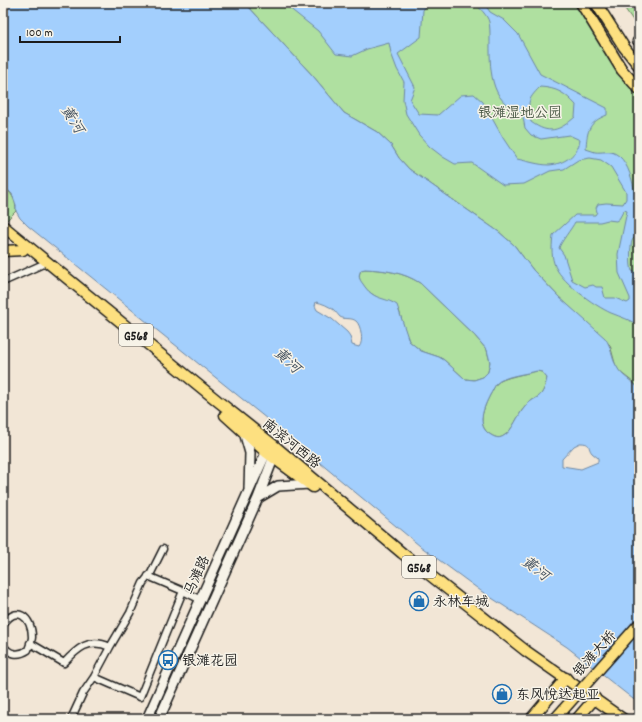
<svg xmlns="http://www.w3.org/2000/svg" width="642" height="722" viewBox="0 0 642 722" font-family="Dekko,'LXGW WenKai TC',sans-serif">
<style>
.green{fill:#afe0a0;stroke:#667e5e}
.water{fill:#a3cffd;stroke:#6d87a3;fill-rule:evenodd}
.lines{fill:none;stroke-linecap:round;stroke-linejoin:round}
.minor-casing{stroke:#1c1c1c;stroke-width:9}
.secondary-casing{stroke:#1c1c1c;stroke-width:12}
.primary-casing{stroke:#1c1c1c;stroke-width:13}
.trunk-casing{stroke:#1c1c1c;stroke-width:13}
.minor{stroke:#f7f3e8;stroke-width:6}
.secondary{stroke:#f7f3e8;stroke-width:9}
.primary{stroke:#fde080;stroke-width:10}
.trunk{stroke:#fde080;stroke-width:10}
.primary-bridge-casing{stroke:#1c1c1c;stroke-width:13;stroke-linecap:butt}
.primary-bridge{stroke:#fde080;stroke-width:10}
.labels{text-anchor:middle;stroke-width:3;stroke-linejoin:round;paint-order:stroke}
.shield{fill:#f7f3e8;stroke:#5e5c59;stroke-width:1}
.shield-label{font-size:13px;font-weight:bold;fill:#1c1c1c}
.park-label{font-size:14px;fill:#485744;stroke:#f7f3e8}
.street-label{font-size:14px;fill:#1c1c1c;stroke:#f7f3e8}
.poi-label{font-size:14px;fill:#1c1c1c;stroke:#f7f3e8;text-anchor:start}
.water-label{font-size:15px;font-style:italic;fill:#445260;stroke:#f7f3e8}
</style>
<rect width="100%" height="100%" fill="#f2e6d6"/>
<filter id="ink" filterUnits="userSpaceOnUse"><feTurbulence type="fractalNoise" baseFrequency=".025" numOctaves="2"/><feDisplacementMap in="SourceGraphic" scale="8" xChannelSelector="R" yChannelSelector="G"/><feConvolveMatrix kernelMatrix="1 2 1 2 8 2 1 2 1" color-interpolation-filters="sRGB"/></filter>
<g filter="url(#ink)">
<path class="green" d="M 245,3 L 581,3 L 639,89 L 639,389 L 634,383 L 620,372 L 616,367 L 610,345 L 559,297 L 533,270 L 514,245 L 499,232 L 409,169 L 399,158 L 391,145 L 377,132 L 344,113 L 313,76 Z
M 621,3 L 639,3 L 639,29 Z
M 3,185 C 11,193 16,199 16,211 L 7,220 L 3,216 Z
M 365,269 C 385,270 403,272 420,283 L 475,336 L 487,350 L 490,362 L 488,372 L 483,377 L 474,380 L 465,379 L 444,360 L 439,357 L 421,351 L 409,341 L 405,332 L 399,310 C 387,302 351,288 361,270 Z
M 537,371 L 542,372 L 547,378 C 542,403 536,393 524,408 C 518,415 512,431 505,435 C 500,439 496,438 491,435 C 475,426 484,407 490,395 C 492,392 494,387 496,384 C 503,377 526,374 537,371 Z"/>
<path class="water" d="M 3,3 L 245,3 L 313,76 L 344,113 L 377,132 L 391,145 L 399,158 L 409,169 L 499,232 L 514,245 L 533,270 L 559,297 L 605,338 C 612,347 611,358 617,367 C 621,376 633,381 639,389 L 639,702 L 633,699 L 567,647 L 481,591 L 420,546 L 267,419 L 28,226 L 20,218 L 16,211 L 16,205 L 12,194 L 3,185 ZM 365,269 C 385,270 403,272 420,283 L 475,336 L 487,350 L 490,362 L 488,372 L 483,377 L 474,380 L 465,379 L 444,360 L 439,357 L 421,351 L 409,341 L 397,305 C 383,296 374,301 363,284 C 359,279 358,276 361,270 ZM 316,302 C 322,303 329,306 334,310 C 336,312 338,315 340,317 C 345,320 351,317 356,321 C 361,325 364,342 359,347 L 352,345 L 350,336 L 347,332 L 332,319 L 317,310 L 315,306 ZM 537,371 L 542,372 L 547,378 C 542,403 536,393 524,408 C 518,415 512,431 505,435 C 500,439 496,438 491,435 C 475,426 484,407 490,395 C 492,392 494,387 496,384 C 503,376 526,374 537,371 ZM 580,443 C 592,443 587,447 592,453 C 594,455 596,456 598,458 L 598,462 L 581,469 L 562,466 L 562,459 L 574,446 Z
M 283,3 L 429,3 L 423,10 L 421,37 L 398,54 L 415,87 L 410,100 L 419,114 L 438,115 L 461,95 L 474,94 L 483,102 L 503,138 L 517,159 C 527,161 539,165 549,165 C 564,164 578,155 580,140 L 569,135 L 541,139 L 531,135 L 525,128 L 522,112 C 488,103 490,66 490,37 C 490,33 490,27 489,22 C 488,16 479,7 474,3 L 484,3 L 490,12 L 504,20 L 518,34 L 540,74 L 607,108 L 607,115 C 589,122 587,130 586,149 C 589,150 592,151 595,152 C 601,153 610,150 616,154 C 635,164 639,216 639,235 C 636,236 633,238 632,241 C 630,247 630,266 632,271 L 637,273 L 639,276 L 639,326 C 631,320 621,317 611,313 C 595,306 558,280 554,263 C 551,254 552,244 553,235 L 575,215 L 595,215 L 597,212 L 596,208 L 598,204 L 606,203 L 623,204 L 626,199 L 626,192 L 611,167 L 601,160 L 590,158 L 578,160 L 564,169 L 550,171 L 524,184 L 503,185 L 472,163 L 455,164 L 443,157 L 430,147 L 419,135 L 406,114 L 403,100 L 404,82 L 397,69 L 391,53 L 389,43 L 367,49 L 352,56 L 336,54 L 318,31 ZM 540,87 C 557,88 565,93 576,105 L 575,117 C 559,131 549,135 531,122 C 528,103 526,101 540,87 ZM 624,210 L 627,211 L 618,254 L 619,273 L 630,298 L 630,301 L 627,303 L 615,298 L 605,298 L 602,287 L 596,287 L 593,285 L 585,287 L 572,280 L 564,255 L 559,248 C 560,243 572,228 575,222 L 600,222 L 608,220 L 616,221 L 619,219 Z"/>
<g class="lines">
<defs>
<path id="minor" d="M 636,41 L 639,39
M 3,282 L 41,265
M 148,576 L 183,591
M 3,625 C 16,604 32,617 32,637 C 32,641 29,646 28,650 C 19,656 9,655 3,645
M 30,643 L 64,663 C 77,649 89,637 110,647
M 94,677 L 140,697 L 183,591 L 201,600
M 71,719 L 83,693 L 94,677 L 110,647 L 130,613 L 143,583 L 151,573 L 163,549"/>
<path id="secondary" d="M 244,432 L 250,453 L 249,489
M 258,498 L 278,486 L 310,484
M 147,719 L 269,446
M 159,719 L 258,498 L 276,451"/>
<path id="primary" d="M 581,3 L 622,70 L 639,89
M 596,3 L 624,47 L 639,66
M 531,719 L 566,678
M 577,719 L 595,698"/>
<path id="trunk" d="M 3,226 L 219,402 L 277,448 L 402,553 L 526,651 L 623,719
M 3,251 L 23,250
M 225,415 L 267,453 L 313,487"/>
</defs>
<use href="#minor" class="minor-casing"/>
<use href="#secondary" class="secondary-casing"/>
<use href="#primary" class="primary-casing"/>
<use href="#trunk" class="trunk-casing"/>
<use href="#minor" class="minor"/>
<use href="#secondary" class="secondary"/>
<use href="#primary" class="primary"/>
<use href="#trunk" class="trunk"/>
<defs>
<path id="primary-bridge" d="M 555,719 L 639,624"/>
</defs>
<use href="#primary-bridge" class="primary-bridge-casing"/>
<use href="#primary-bridge" class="primary-bridge"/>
</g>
</g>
<defs>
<symbol id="shop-ring" viewBox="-11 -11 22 22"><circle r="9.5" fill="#f7f3e8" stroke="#1f6fb2" stroke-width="1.5"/><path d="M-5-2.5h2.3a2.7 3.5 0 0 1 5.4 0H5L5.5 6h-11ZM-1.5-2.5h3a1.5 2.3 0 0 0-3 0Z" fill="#1f6fb2"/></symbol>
<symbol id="bus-ring" viewBox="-11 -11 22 22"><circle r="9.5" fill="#f7f3e8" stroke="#1f6fb2" stroke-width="1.5"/><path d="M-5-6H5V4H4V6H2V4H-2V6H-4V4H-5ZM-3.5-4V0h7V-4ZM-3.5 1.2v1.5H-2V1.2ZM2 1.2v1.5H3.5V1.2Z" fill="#1f6fb2"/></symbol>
</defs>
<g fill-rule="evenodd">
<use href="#shop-ring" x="408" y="590" width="22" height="22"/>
<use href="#bus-ring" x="157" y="649" width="22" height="22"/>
<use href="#shop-ring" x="491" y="683" width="22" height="22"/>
</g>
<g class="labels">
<g class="shield">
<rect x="119" y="324" width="34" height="22" rx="3"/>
<rect x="402" y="556" width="34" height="22" rx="3"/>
</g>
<g class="shield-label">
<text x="136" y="340">G568</text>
<text x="419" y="572">G568</text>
</g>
<g class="park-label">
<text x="520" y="117">银滩湿地公园</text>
</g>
<g class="street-label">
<text transform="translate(292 443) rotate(39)" y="5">南滨河西路</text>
<text transform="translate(196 575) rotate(-66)" y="5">马滩路</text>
<text transform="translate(594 653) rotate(-48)" y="5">银滩大桥</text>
</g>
<g class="poi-label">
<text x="433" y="606">永林车城</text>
<text x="182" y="665">银滩花园</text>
<text x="516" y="699">东风悦达起亚</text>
</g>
<g class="water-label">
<text transform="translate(73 119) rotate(58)" y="5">黄河</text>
<text transform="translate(288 360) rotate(43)" y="5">黄河</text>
<text transform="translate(536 568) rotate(38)" y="5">黄河</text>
</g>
</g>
<rect width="642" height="722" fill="none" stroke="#f7f3e8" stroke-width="16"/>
<rect x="8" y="8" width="626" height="706" fill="none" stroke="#1c1c1c" stroke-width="1.5" filter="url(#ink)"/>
<path d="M20 36v6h100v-6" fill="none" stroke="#1c1c1c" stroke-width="2"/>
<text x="26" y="36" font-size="12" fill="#1c1c1c" stroke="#f7f3e8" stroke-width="3" paint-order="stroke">100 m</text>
</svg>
